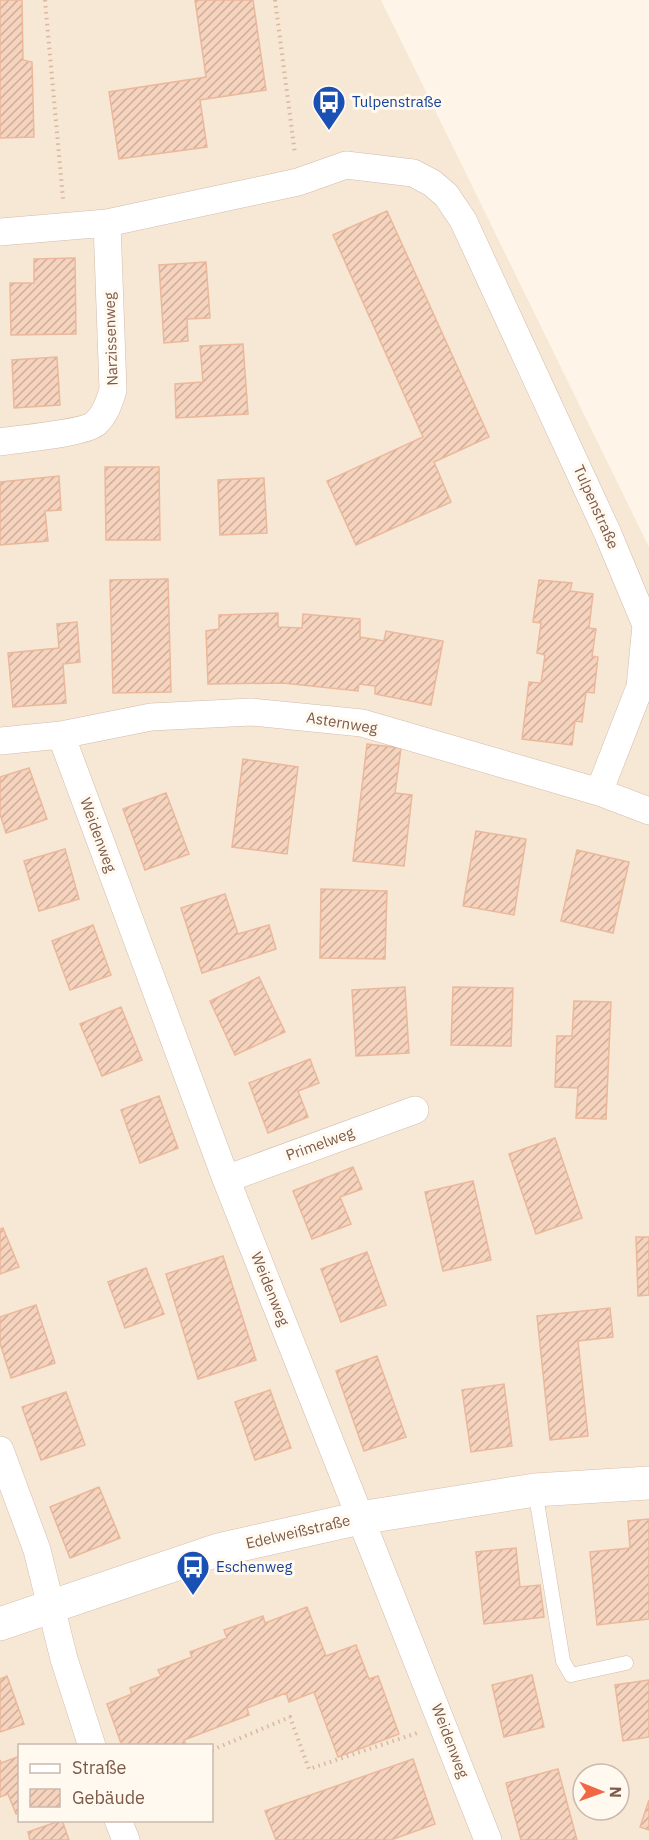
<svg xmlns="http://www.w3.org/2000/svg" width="649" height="1840" viewBox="0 0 649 1840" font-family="'IBM Plex Sans',sans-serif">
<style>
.residential{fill:#f7e7d5;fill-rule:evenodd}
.building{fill:url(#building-hatch);stroke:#ebb89c;stroke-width:1.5}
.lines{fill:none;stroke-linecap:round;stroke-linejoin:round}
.lane-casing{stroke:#d2bcac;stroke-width:15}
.street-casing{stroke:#d2bcac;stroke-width:28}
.secondary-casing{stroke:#d8beab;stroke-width:34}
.path{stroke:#dcb69f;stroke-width:4;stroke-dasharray:1.5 4.5;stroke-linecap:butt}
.lane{stroke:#fff;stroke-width:14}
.street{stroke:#fff;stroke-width:27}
.secondary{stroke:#fff;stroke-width:33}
.labels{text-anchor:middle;stroke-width:6;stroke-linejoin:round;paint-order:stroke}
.transit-label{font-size:15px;fill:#164399;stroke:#fff9f0;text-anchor:start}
.street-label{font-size:15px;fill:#7c5a49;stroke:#fff9f0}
</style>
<defs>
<pattern id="building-hatch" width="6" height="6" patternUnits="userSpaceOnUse" patternTransform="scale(1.5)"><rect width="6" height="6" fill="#f6d3bd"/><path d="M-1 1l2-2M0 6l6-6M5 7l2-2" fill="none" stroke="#ccae9c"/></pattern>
</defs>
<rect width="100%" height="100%" fill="#fef5e8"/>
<path class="residential" d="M 0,0 L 381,0 L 649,547 L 649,1840 L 0,1840 ZM 20,1746 L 212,1746 L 212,1820 L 20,1820 ZM 583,1774 L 619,1774 L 619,1810 L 583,1810 Z"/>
<path class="building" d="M 0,0 L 22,0 L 23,60 L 32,62 L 34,137 L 0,138 Z
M 195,0 L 253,0 L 266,90 L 200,100 L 207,147 L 119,159 L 109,92 L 206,77 Z
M 387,211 L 489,437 L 434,462 L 451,502 L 356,545 L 327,481 L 423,437 L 333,235 Z
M 75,258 L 76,334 L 11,335 L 10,283 L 34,283 L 34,259 Z
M 206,262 L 210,318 L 187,319 L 188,341 L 164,343 L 159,265 Z
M 243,344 L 248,414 L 176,418 L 175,384 L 203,382 L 200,346 Z
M 57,357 L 60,405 L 14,408 L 12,360 Z
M 105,467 L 159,467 L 160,540 L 106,540 Z
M 59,476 L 61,510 L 45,511 L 48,541 L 0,545 L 0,482 Z
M 264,478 L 267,533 L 220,535 L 218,480 Z
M 168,579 L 171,692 L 113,693 L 110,580 Z
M 539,580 L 572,583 L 570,591 L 593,594 L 589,628 L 596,629 L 592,656 L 598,657 L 594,693 L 586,692 L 582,722 L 575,721 L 572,745 L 522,739 L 529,682 L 541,683 L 545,655 L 537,653 L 541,623 L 533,622 Z
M 278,613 L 278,627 L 302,628 L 303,614 L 360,619 L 360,637 L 384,641 L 386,631 L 443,641 L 431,705 L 375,694 L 375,686 L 359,684 L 358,691 L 283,683 L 208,684 L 206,631 L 219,629 L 219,615 Z
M 77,622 L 80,662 L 63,664 L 66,703 L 13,707 L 8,653 L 59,648 L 57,624 Z
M 367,744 L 401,748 L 395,793 L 412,795 L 404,866 L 353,861 Z
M 243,759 L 298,767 L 287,854 L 232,847 Z
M 29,768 L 47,819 L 6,833 L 0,814 L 0,777 Z
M 166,793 L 189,854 L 145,870 L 123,809 Z
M 476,831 L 526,839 L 514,915 L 463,906 Z
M 65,849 L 79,899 L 39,911 L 24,861 Z
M 577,850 L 629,862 L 613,933 L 561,921 Z
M 321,889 L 387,891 L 385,959 L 320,958 Z
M 225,894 L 238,934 L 269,925 L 276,949 L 202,973 L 181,908 Z
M 93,925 L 111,975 L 70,990 L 52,941 Z
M 259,977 L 285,1032 L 235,1055 L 210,1001 Z
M 405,987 L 409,1053 L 356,1056 L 352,990 Z
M 453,987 L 513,988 L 511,1046 L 451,1045 Z
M 574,1001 L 611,1002 L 606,1119 L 576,1118 L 578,1088 L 555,1087 L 557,1036 L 572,1036 Z
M 121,1007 L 142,1060 L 102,1076 L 80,1024 Z
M 310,1059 L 319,1083 L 298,1091 L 308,1117 L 268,1133 L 249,1083 Z
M 159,1096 L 178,1148 L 140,1163 L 121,1110 Z
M 555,1138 L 582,1218 L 536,1234 L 509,1154 Z
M 353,1167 L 362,1189 L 340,1197 L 351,1224 L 312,1239 L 293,1191 Z
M 473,1181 L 491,1260 L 443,1271 L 425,1192 Z
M 3,1228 L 19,1267 L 0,1274 L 0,1229 Z
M 636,1237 L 649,1237 L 649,1295 L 638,1296 Z
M 367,1252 L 386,1305 L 341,1322 L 321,1269 Z
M 223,1256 L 256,1360 L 198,1379 L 166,1274 Z
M 146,1268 L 164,1314 L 125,1328 L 108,1282 Z
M 36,1305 L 55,1363 L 11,1378 L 0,1343 L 0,1317 Z
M 610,1308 L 613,1337 L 578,1341 L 588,1436 L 550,1440 L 537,1316 Z
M 377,1356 L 406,1437 L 364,1451 L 336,1371 Z
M 504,1384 L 512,1446 L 471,1452 L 462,1390 Z
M 270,1390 L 291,1448 L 255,1460 L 235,1402 Z
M 66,1392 L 85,1445 L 41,1460 L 22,1407 Z
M 99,1487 L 120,1538 L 70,1558 L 50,1507 Z
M 649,1519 L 649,1619 L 597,1625 L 590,1552 L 630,1548 L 628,1521 Z
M 516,1548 L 520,1587 L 540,1585 L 544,1617 L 484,1624 L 476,1552 Z
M 307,1607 L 326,1656 L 356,1645 L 369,1679 L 378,1676 L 399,1734 L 338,1757 L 314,1692 L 289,1702 L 286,1693 L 247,1708 L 249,1715 L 184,1740 L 186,1745 L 183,1746 L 122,1746 L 107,1704 L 132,1694 L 130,1688 L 161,1676 L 158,1670 L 192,1657 L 190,1652 L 227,1638 L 224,1630 L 263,1616 L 265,1623 Z
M 532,1675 L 544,1727 L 504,1737 L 492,1685 Z
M 7,1676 L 24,1724 L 0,1732 L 0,1679 Z
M 649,1680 L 649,1737 L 623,1741 L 615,1685 Z
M 20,1756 L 20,1812 L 16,1814 L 8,1794 L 0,1797 L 0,1760 L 1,1763 Z
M 413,1759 L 435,1824 L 391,1840 L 276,1840 L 265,1811 Z
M 558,1769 L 577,1840 L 521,1840 L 506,1783 Z
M 649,1800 L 649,1830 L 640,1827 Z
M 62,1820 L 69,1840 L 30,1840 L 28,1832 Z"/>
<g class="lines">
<defs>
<path id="lane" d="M 535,1490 L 563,1661 L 571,1675 L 626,1663"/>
<path id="street" d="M 0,232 L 107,223 L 298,182 L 346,165 L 413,173 L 432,183 L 446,195 L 463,220 L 608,534 L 646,625 L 640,687 L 599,792
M 0,442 C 18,439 86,433 96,423 C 106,414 109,402 113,390 L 107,223
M 61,735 L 226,1179 L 488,1840
M 0,741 L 61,735 L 151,717 L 251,712 L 362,723 L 599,792 L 649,811
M 226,1179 L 415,1110
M 0,1450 L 37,1550 L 64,1659 L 92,1746
M 118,1820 L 126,1840"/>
<path id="secondary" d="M 0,1624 L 218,1550 L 360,1518 L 535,1490 L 649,1483"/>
</defs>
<use href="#lane" class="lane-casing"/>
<use href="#street" class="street-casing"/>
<use href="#secondary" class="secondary-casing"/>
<path class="path" d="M 45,0 L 63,199
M 275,0 L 295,154
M 212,1750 L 290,1717 L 309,1769 L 417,1733"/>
<use href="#lane" class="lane"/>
<use href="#street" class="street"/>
<use href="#secondary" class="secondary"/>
</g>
<defs>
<symbol id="bus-pin" viewBox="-11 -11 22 30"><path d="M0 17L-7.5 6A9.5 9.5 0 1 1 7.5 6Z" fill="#1a4fb4" stroke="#fff9f0"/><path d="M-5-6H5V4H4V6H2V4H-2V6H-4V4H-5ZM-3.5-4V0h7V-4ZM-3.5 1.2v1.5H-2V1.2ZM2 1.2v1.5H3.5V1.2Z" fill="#fff"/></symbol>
</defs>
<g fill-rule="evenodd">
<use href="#bus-pin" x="310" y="83" width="38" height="52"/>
<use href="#bus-pin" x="174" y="1548" width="38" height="52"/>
</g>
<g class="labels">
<g class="transit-label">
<text x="352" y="107">Tulpenstraße</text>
<text x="216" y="1572">Eschenweg</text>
</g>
<g class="street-label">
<text transform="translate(111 339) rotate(-92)" y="5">Narzissenweg</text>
<text transform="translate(596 507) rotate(66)" y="5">Tulpenstraße</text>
<text transform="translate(342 723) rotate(9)" y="5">Asternweg</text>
<text transform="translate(98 835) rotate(70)" y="5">Weidenweg</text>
<text transform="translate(320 1144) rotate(-20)" y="5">Primelweg</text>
<text transform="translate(270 1289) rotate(68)" y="5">Weidenweg</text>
<text transform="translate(298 1532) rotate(-13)" y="5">Edelweißstraße</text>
<text transform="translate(450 1741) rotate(69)" y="5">Weidenweg</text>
</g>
</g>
<rect x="18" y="1744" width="195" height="78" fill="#fff9f0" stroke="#cbb9ad" stroke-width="1.5"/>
<rect x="30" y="1764" width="30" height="9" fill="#ffffff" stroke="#cbb9ad" stroke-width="1.5"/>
<text x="72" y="1774" font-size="18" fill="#7c5a49">Straße</text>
<rect x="30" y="1789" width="30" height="18" fill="url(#building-hatch)" stroke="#cbb9ad" stroke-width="1.5"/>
<text x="72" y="1804" font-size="18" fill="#7c5a49">Gebäude</text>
<g transform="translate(601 1792) rotate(91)"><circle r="28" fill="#fff9f0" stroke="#cbb9ad" stroke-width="1.5"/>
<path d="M0-4.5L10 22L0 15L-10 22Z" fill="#f26743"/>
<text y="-9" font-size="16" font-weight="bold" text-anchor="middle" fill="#7c5a49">N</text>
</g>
</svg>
